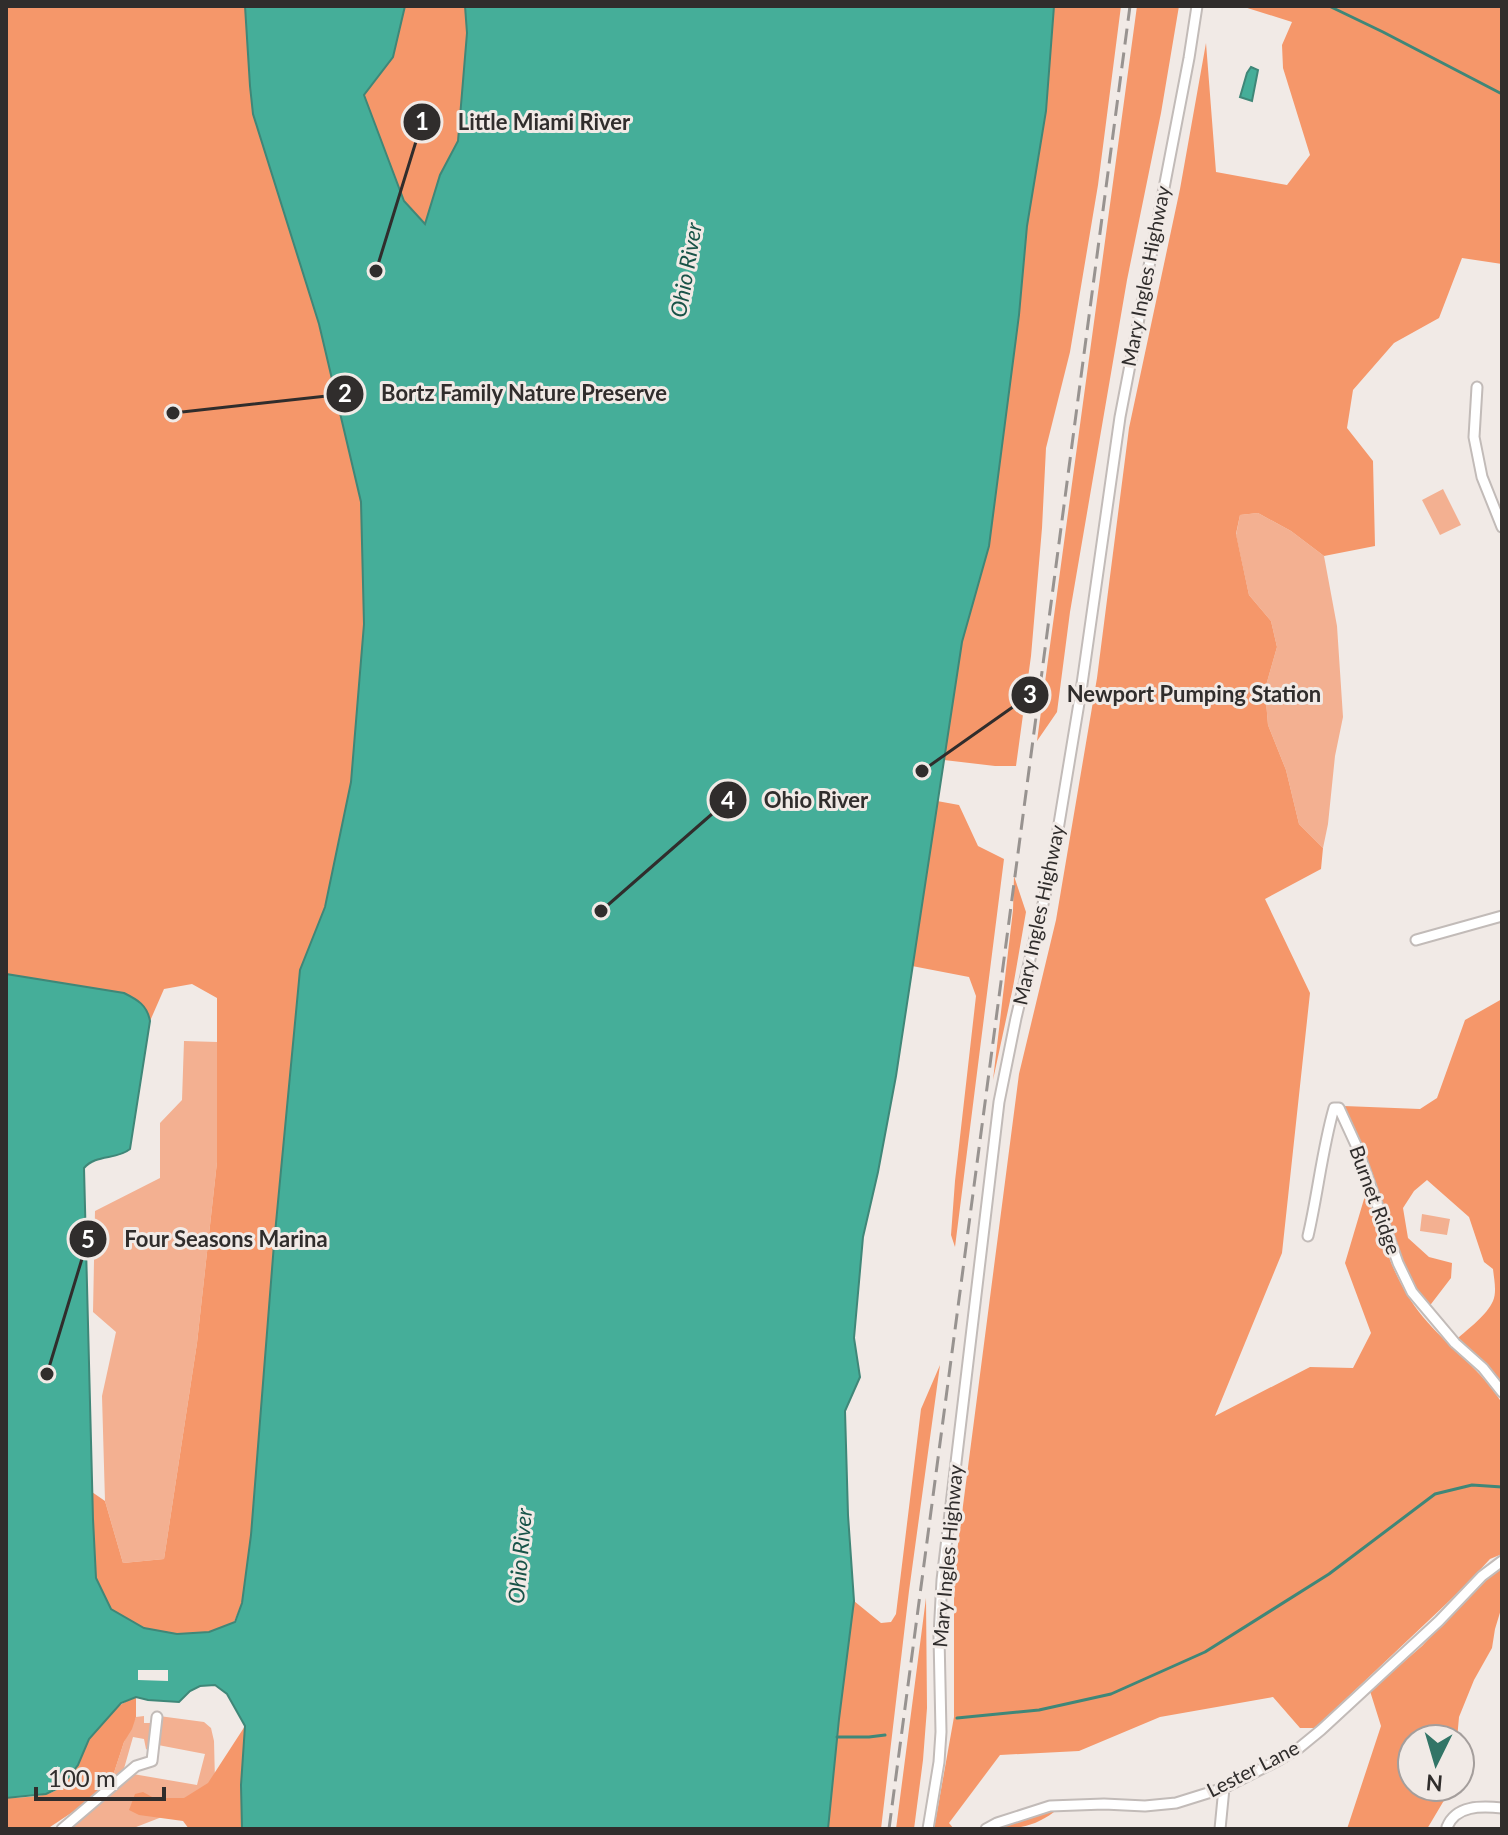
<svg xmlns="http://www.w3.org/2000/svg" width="1508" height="1835" viewBox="0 0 1508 1835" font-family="Lato,sans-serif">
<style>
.green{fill:#f3b091}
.forest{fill:#f5976a}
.water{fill:#45ae99;stroke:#3f8778;stroke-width:2}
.pier{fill:#f1eae6}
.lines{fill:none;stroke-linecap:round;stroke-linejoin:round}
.stream{stroke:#3f8778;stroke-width:3}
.minor-casing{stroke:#c2bbb8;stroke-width:13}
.minor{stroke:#fff;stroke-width:9}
.rail{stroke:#989390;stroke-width:3;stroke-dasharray:16 8;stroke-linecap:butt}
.labels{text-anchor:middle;stroke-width:6;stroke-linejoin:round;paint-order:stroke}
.street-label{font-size:20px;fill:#302d2c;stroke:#f1eae6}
.water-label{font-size:22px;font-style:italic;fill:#185348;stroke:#f1eae6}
.leader{fill:none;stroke:#302d2c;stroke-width:3}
.callout-dot{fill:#302d2c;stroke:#f1eae6;stroke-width:3}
.mark-label{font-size:24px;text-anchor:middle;font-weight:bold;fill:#fff}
.callout-label{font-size:22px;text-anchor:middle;font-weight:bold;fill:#302d2c;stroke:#f1eae6;stroke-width:6;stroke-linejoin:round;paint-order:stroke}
</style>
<rect width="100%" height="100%" fill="#f1eae6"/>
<path class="green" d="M 1443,489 L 1461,525 L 1440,535 L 1422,500 Z
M 1258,513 L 1291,531 L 1324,556 L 1337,626 L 1343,717 L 1335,756 L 1328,824 L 1323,848 L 1299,824 L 1286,770 L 1268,725 L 1265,689 L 1277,647 L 1271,621 L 1249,595 L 1236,535 L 1240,515 Z
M 184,1041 L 217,1042 L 217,1162 L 197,1343 L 164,1559 L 123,1563 L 105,1501 L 102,1396 L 116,1332 L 93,1312 L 95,1211 L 160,1178 L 160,1123 L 182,1100 Z
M 1422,1214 L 1450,1219 L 1447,1235 L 1420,1231 Z
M 144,1716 L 144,1723 L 152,1723 L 150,1751 L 146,1749 L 144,1739 L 133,1737 L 123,1772 L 109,1788 L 124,1742 L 136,1717 Z
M 159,1716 L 204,1722 L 211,1728 L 214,1741 L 215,1781 L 203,1801 L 131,1829 L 70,1829 L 133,1774 L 197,1785 L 205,1754 L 158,1745 Z"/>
<path class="forest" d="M 6,6 L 245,6 L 250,86 L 253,114 L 319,324 L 361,503 L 364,624 L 351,782 L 325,907 L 300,970 L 274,1244 L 251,1535 L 242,1603 L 234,1622 L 209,1632 L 177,1634 L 144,1628 L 111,1609 L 96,1578 L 92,1492 L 105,1501 L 123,1563 L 164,1559 L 197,1343 L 217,1162 L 217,998 L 192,984 L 164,989 L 150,1021 C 147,1005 138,1000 124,993 L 6,974 Z
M 405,6 L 465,6 L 467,33 L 458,141 L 440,175 L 425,224 L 404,201 L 364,95 L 393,57 Z
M 1054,6 L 1121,6 L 1098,185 L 1070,352 L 1046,448 L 1042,528 L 1031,656 L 1016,766 L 995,766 L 944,760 L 962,642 L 989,546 L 1019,315 L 1027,226 L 1046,111 Z
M 1137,6 L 1179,6 L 1161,113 L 1127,280 L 1070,612 L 1057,712 L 1037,741 Z
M 1241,6 L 1502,6 L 1502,264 L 1462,258 L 1439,318 L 1394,343 L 1353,390 L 1347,428 L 1373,461 L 1375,546 L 1324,556 L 1291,531 L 1258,513 L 1240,515 L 1236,534 L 1249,595 L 1271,621 L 1277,647 L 1265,689 L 1268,725 L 1286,770 L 1299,824 L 1323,848 L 1321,869 L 1265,899 L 1310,993 L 1282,1253 L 1215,1416 L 1310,1367 L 1353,1368 L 1371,1333 L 1345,1263 L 1367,1189 C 1380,1234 1393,1281 1423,1317 C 1448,1347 1482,1370 1502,1403 L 1502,1554 L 1490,1559 L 1464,1587 L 1315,1728 L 1300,1728 L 1273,1697 L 1160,1717 L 1079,1751 L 1000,1755 L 949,1823 L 954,1829 L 934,1829 L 954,1717 L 954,1575 L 1019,1074 L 1056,920 L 1097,678 L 1129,428 L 1180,189 L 1206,43 L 1216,172 L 1287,185 L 1310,155 L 1283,68 L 1282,45 L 1292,22 Z
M 937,801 L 959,805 L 978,846 L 1004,859 L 955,1247 L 951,1235 L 955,1181 L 976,996 L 969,977 L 912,966 Z
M 1014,876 L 1026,912 L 1013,987 L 993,1080 L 1013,910 Z
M 1502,999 L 1502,1388 L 1457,1339 C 1468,1329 1487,1315 1493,1301 C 1497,1292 1494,1279 1493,1269 L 1484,1262 L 1469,1217 L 1427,1180 L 1414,1191 L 1403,1208 L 1408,1238 L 1429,1257 L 1452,1263 L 1451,1278 L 1428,1308 C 1406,1281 1399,1248 1387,1217 C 1373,1181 1359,1146 1344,1111 L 1344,1106 L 1420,1109 L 1437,1098 L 1465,1020 Z
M 940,1365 L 909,1591 L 881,1829 L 828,1829 L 839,1719 L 854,1601 L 881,1623 L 891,1622 L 896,1614 L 921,1409 Z
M 1502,1566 L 1502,1606 L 1495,1629 L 1492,1648 L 1474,1680 L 1459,1717 L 1457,1739 L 1412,1739 L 1412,1787 L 1450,1787 L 1449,1792 L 1427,1829 L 1347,1829 L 1381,1726 L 1370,1691 L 1422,1646 L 1485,1578 Z
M 926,1598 L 927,1708 L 923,1760 L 914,1829 L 896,1829 Z
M 136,1697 L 136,1717 L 132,1729 L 124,1742 L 109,1788 L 47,1829 L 6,1829 L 6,1798 C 23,1797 48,1798 61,1787 C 76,1775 81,1754 90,1738 C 100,1720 117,1704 136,1697 Z
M 245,1726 L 241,1785 L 242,1829 L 189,1829 L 183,1821 L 139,1815 L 129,1810 L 135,1794 L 143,1792 L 154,1798 L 184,1798 L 208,1783 Z
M 1046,1812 L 1054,1812 C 1035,1826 1019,1829 997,1829 Z"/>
<path class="water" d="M 245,6 L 405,6 L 393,57 L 364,95 L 404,201 L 425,224 L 440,175 L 458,141 L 467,33 L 465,6 L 1054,6 L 1046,111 L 1027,226 L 1019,315 L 989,546 L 962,642 L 896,1076 L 878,1172 L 863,1237 L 854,1338 L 860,1377 L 845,1411 L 848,1515 L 854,1601 L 839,1719 L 828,1829 L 242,1829 L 241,1785 L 245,1726 L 227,1694 L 215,1685 L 200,1686 L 190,1691 L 179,1702 L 148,1700 L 136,1697 L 121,1703 L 89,1739 L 78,1765 L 61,1787 L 46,1794 L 6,1798 L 6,974 L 124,993 C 138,1000 147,1005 150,1021 L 130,1149 C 117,1160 96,1154 84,1168 L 93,1519 L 96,1578 L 111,1609 L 144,1628 L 177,1634 L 209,1632 L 235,1622 L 242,1603 L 251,1535 L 274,1244 L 300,970 L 325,907 L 351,782 L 364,624 L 361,502 L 319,324 L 253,114 L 250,86 Z
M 1251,67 L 1258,70 L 1252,101 L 1240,97 L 1247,73 Z"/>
<path class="pier" d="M 138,1670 L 168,1670 L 168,1681 L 138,1680 Z"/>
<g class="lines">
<path class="stream" d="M 1329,6 L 1383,32 L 1502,94
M 957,1718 L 1039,1710 L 1111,1694 L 1205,1652 L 1329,1574 L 1435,1494 L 1472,1485 L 1502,1487
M 837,1737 L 869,1737 L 885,1735"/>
<defs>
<path id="minor" d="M 1477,387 L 1474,437 L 1482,477 L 1502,527
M 1416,940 L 1502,916
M 1308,1236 C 1318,1193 1322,1150 1334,1108 L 1339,1108 L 1356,1145 L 1398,1263 L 1412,1292 L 1455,1343 L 1483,1368 L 1502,1392
M 1447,1827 C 1456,1805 1481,1806 1502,1808
M 62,1829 L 136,1766 L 152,1761 L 157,1717
M 928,1829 L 939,1762 L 941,1732 L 939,1636 L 942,1580 L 999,1102 L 1016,1018 L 1052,866 L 1081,691 L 1120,417 L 1189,58 L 1197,6
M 986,1829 L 997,1823 L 1050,1806 L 1104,1804 L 1145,1806 L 1176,1803 L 1224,1788 L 1279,1760 L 1299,1748 L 1321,1730 L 1439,1621 L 1482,1576 L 1502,1561
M 1220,1829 L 1224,1788"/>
</defs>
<use href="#minor" class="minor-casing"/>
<use href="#minor" class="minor"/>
<path class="rail" d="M 889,1829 L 1130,6"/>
</g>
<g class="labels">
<g class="street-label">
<text transform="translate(1146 276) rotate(-79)" y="7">Mary Ingles Highway</text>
<text transform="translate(1039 915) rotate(-78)" y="7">Mary Ingles Highway</text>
<text transform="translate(1375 1200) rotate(70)" y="7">Burnet Ridge</text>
<text transform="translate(948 1556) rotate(-85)" y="7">Mary Ingles Highway</text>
<text transform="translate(1253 1769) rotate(-27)" y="7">Lester Lane</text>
</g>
<g class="water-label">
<text transform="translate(686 270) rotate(-80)" y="8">Ohio River</text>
<text transform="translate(520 1556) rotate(-85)" y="8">Ohio River</text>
</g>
</g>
<path class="leader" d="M376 271L422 122M173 413L345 394M922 771L1030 695M601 911L728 800M47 1374L88 1239"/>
<g class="callout-dot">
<circle cx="376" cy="271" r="8"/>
<circle cx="173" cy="413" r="8"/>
<circle cx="922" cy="771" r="8"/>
<circle cx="601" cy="911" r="8"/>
<circle cx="47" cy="1374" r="8"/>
<circle cx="422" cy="122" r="20"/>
<circle cx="345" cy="394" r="20"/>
<circle cx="1030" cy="695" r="20"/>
<circle cx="728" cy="800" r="20"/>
<circle cx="88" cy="1239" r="20"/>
</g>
<g class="mark-label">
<text x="422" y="130">1</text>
<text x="345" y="402">2</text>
<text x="1030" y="703">3</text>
<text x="728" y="809">4</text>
<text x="88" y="1248">5</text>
</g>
<g class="callout-label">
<text x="544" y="130">Little Miami River</text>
<text x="524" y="401">Bortz Family Nature Preserve</text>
<text x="1194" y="702">Newport Pumping Station</text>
<text x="816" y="808">Ohio River</text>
<text x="226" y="1247">Four Seasons Marina</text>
</g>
<rect width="1508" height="1835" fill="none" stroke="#302d2c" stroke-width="16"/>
<g transform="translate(1436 1763) rotate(185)"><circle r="38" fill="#f1eae6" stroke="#a49e9c" stroke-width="2"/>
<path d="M0-6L14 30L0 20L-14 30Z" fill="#327567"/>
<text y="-12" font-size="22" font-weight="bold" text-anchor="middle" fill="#302d2c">N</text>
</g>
<path d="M36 1787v12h128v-12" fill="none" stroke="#302d2c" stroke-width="4"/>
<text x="48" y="1787" font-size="24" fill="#302d2c" stroke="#f1eae6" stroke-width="6" paint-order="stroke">100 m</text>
</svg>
